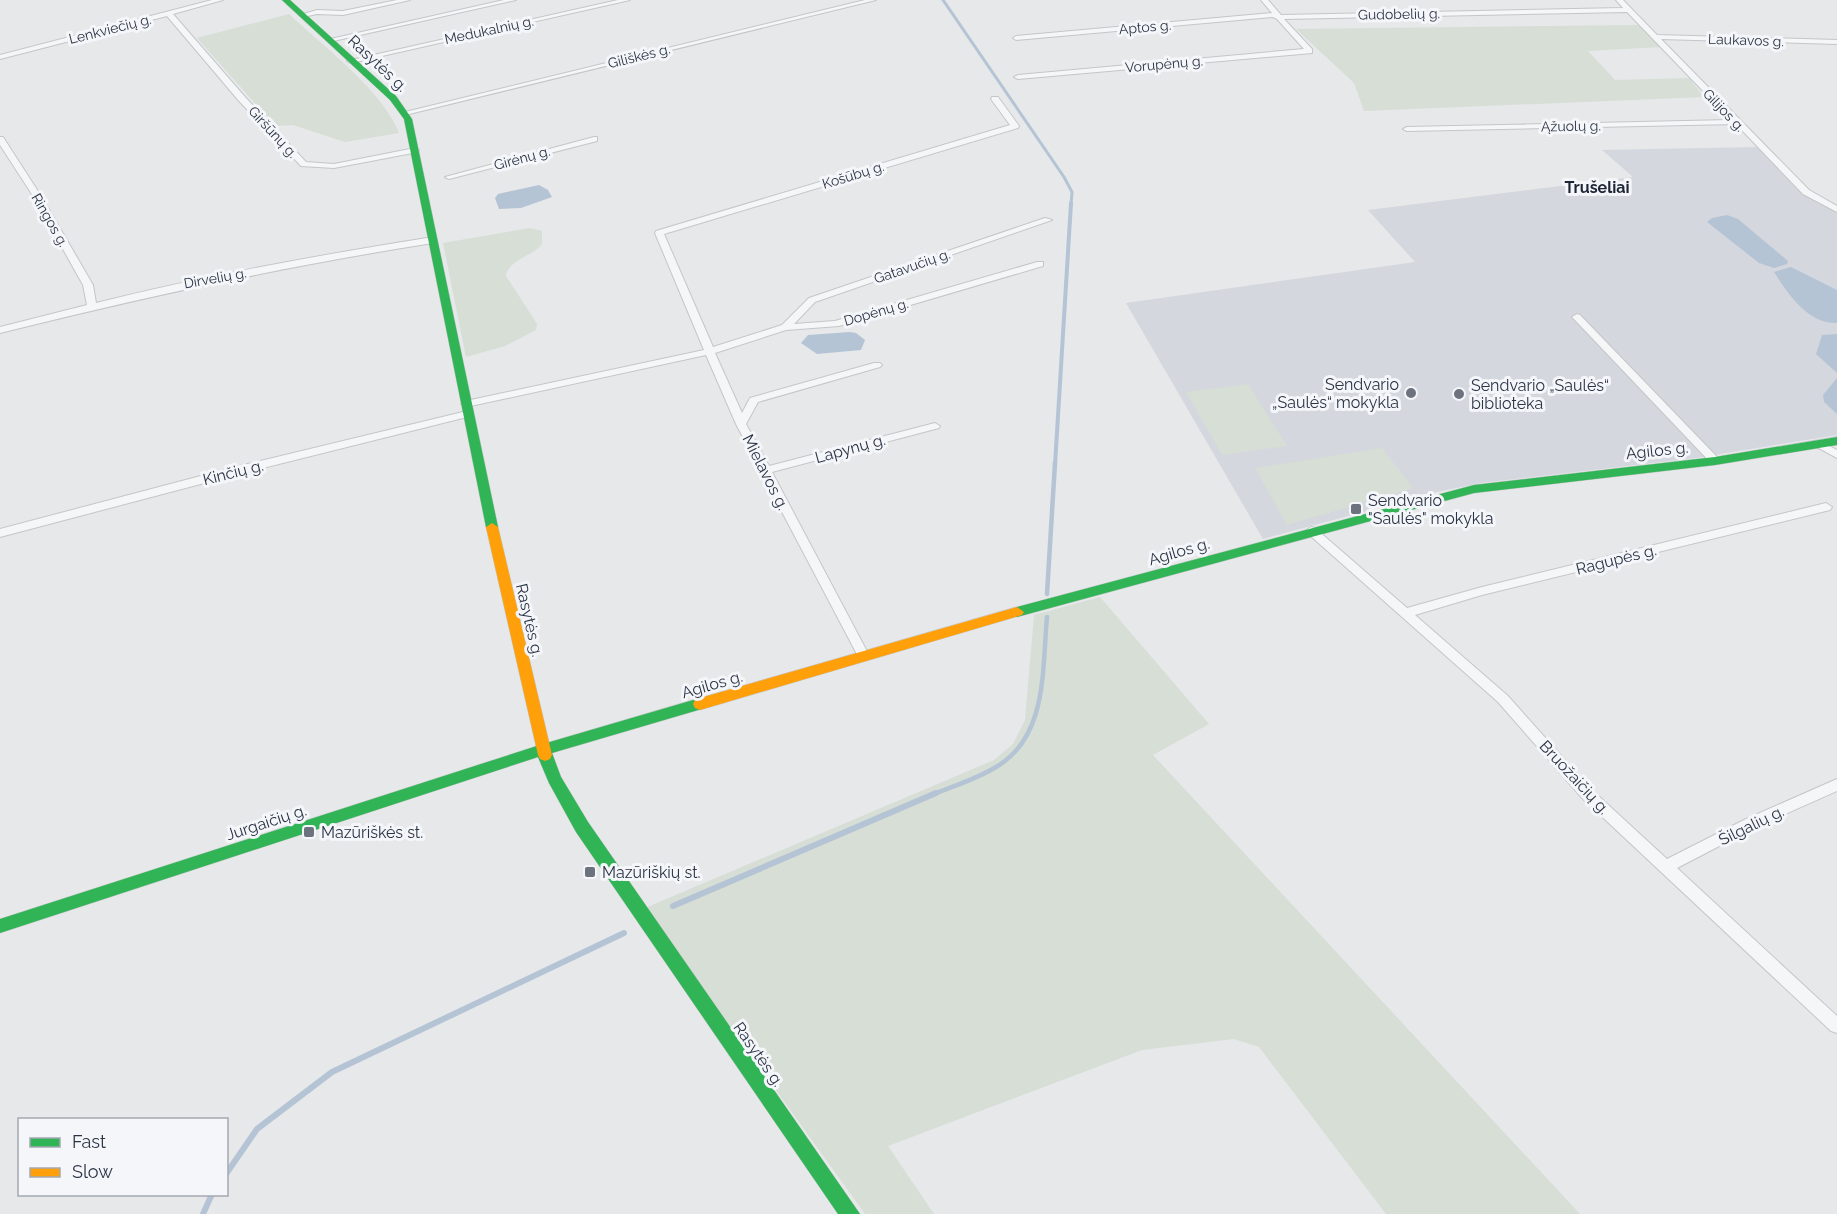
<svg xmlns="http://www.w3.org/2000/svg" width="1837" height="1214" viewBox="0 0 1837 1214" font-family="Raleway,sans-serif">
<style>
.built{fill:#d4d7dd}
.green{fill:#d6ded6}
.water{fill:#b4c4d5}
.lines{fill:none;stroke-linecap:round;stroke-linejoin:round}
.stream-far3{stroke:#b4c4d5;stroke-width:3}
.stream-far2{stroke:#b4c4d5;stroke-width:4}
.stream-far1{stroke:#b4c4d5;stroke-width:4.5}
.stream{stroke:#b4c4d5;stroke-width:6}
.street-casing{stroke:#c4c6c8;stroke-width:2}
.fast-casing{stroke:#c4c6c8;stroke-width:1}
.slow-casing{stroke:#c4c6c8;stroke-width:1}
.street{fill:#f5f6f7;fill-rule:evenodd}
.fast{fill:#30b455;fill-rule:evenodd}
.slow{fill:#ff9f0a;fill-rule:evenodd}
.poi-dot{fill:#6c737f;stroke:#f4f6f9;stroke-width:2}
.labels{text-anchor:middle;stroke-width:6;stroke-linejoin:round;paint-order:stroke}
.far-street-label{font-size:14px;fill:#2b3445;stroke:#f4f6f9}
.street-label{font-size:16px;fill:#2b3445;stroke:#f4f6f9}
.far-quarter-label{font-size:16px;font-weight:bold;fill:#1d2536;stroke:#f4f6f9}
.poi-label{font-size:16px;fill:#2b3445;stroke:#f4f6f9;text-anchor:start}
</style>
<rect width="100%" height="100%" fill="#e6e8ea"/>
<path class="built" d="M 1758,147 L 1798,189 L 1837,212 L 1837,435 L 1696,458 L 1481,483 L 1437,492 L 1263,539 L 1126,303 L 1415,262 L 1368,210 L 1633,177 L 1602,150 Z"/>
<path class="green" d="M 289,14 C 323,46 383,91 399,133 L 345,142 L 293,125 L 275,126 L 197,38 Z
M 1638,25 L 1661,47 L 1588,51 L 1615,80 L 1689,78 L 1704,97 L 1364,111 L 1354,83 L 1296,29 Z
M 530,228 L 542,231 L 542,244 C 533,256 508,260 506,276 L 537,324 L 536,330 L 505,346 L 466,357 L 443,243 Z
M 1248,384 L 1287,446 L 1222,455 L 1186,392 Z
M 1382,448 L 1413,488 L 1287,525 L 1255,468 Z
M 1100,597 L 1209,724 L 1153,755 L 1580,1214 L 1386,1214 L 1259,1047 L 1234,1039 L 1142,1050 L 888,1146 L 934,1214 L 865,1214 L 645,908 L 994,760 L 1013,744 L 1025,720 L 1034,615 Z"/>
<path class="water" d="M 539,185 L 548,190 L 552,197 L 521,208 L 499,209 L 495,198 L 498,194 Z
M 1727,215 L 1738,219 L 1788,261 L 1787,264 L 1774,268 L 1759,263 L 1707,222 L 1712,218 Z
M 1791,267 L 1837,290 L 1837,323 C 1808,324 1788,294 1774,272 Z
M 850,332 L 856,333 L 865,340 L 861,350 L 817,354 L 801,343 L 808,335 Z
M 1837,334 L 1837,373 L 1816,354 L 1822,335 Z
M 1837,378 L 1837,414 L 1824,402 L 1823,395 Z"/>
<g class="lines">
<path class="stream-far3" d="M 943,0 L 1064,177 L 1072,192 L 1071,205"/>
<path class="stream-far2" d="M 1055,465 L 1071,203"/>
<path class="stream-far1" d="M 1047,594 L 1055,463
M 932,795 C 953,786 977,779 996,767 C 1048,737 1042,669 1047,617"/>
<path class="stream" d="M 673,906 L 936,793
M 226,1174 L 257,1129 L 332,1072 L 624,933
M 203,1214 L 212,1194"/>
<defs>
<path id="street" d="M 212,0 L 223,0 L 173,14 L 245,97 L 306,162 L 334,164 L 415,148 L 419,150 L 418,152 L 334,168 L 301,166 L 239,101 L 167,16 L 0,59 L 0,55 Z
M 397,0 L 410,0 L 343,15 L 317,14 L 303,17 L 300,15 L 317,10 L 343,11 Z
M 504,0 L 516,0 L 329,42 L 326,40 Z
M 618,0 L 630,0 L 351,63 L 347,61 Z
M 865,0 L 876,0 L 405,115 L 401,113 Z
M 1261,0 L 1268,0 L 1281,15 L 1623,8 L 1616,0 L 1623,0 L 1657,35 L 1837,40 L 1837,44 L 1661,39 L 1809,190 L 1837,206 L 1837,212 L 1803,194 L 1736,124 L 1407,131 L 1403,129 L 1407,127 L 1731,120 L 1627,12 L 1284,19 L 1312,49 L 1312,53 L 1018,79 L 1014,77 L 1018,75 L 1304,49 L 1277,19 L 1273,17 L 1016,40 L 1013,38 L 1016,36 L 1272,13 Z
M 992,97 L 998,97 L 1019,126 L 1018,128 L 664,234 L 713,347 L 782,325 L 809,298 L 1045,218 L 1052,220 L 815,302 L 794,324 L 835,321 L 1037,262 L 1043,262 L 1043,266 L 839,326 L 786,330 L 715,353 L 742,413 L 750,398 L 874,363 L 880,363 L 882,365 L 880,367 L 758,402 L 746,424 L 769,466 L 935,423 L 940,426 L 939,428 L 772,472 L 870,657 L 868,660 L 860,660 L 762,474 L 759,471 L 760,469 L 736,424 L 706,355 L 466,407 L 461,404 L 466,401 L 704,350 L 655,233 L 656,231 L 1010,125 L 991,99 Z
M 0,137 L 3,137 L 43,199 L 93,285 L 96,303 C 207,275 320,255 433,237 L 437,240 L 433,243 C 286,266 144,297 0,333 L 0,327 L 87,305 L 83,285 L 35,199 L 0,145 Z
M 594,137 L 597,137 L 597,141 L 449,179 L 445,177 Z
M 1577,314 L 1580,315 L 1719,459 L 1720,461 L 1719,463 L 1711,463 L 1574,319 L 1572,317 Z
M 467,411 L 472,414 L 471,416 L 231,476 L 0,537 L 0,529 L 231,468 Z
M 1819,441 L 1837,450 L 1837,458 L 1815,446 L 1814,444 L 1815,442 Z
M 1826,503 L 1832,507 L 1830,510 L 1482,595 L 1415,615 L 1508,696 L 1592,790 L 1667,859 L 1746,819 L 1837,779 L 1837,791 L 1756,827 L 1677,868 L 1837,1016 L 1837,1033 L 1831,1031 L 1582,798 L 1498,702 L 1305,531 L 1311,527 L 1315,528 L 1407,608 L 1482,587 Z"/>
<path id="fast" d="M 282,0 L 290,0 L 396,96 L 412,119 L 498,527 L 496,530 L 492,531 L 486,527 L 404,119 L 390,100 Z
M 1837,437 L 1837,445 L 1715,465 L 1474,493 L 1017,617 L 1010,612 L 1017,607 L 1474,485 L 1715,457 Z
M 700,698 L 705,700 L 707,704 L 705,708 L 552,753 L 561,777 L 588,822 L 860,1214 L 838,1214 L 576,832 L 549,783 L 538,757 L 0,933 L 0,919 L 543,744 Z"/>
<path id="slow" d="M 492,523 L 498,527 L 552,755 L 550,759 L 545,761 L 540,759 L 538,755 L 486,527 Z
M 1017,607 L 1024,612 L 1022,615 L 700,710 L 695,708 L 693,704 L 695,700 L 700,698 Z"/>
</defs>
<use href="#street" class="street-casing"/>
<use href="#fast" class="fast-casing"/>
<use href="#slow" class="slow-casing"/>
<use href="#street" class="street"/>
<use href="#fast" class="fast"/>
<use href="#slow" class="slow"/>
</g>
<g class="poi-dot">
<circle cx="1411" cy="393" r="6"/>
<circle cx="1459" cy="394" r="6"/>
<rect x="1350" y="503" width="12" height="12" rx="3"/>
<rect x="303" y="826" width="12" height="12" rx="3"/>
<rect x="584" y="866" width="12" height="12" rx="3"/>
</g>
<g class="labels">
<g class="far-street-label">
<text transform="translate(1399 14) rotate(-1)" y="5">Gudobelių g.</text>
<text transform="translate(1145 27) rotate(-5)" y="5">Aptos g.</text>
<text transform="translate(110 29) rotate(-14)" y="5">Lenkviečių g.</text>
<text transform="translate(489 30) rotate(-12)" y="5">Medukalnių g.</text>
<text transform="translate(1746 40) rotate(2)" y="5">Laukavos g.</text>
<text transform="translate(639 56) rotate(-14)" y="5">Giliškės g.</text>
<text transform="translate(1164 64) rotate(-5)" y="5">Vorupėnų g.</text>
<text transform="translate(1724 110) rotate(46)" y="5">Gilijos g.</text>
<text transform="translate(1571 126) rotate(-1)" y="5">Ąžuolų g.</text>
<text transform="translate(273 132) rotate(47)" y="5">Giršūnų g.</text>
<text transform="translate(522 158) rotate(-15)" y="5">Girėnų g.</text>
<text transform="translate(853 175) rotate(-17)" y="5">Košūbų g.</text>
<text transform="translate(50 220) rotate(60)" y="5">Ringos g.</text>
<text transform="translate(912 266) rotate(-19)" y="5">Gatavučių g.</text>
<text transform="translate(215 278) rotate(-10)" y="5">Dirvelių g.</text>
<text transform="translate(876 312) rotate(-16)" y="5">Dopėnų g.</text>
</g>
<g class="street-label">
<text transform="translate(378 63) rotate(43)" y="6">Rasytės g.</text>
<text transform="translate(850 448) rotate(-15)" y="6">Lapynų g.</text>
<text transform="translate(1657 450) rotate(-6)" y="6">Agilos g.</text>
<text transform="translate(233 472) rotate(-14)" y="6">Kinčių g.</text>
<text transform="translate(766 472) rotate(63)" y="6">Mielavos g.</text>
<text transform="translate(1179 551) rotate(-16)" y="6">Agilos g.</text>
<text transform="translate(1616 559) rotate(-14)" y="6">Ragupės g.</text>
<text transform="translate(530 620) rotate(77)" y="6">Rasytės g.</text>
<text transform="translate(712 684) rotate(-16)" y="6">Agilos g.</text>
<text transform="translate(1575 777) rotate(47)" y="6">Bruožaičių g.</text>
<text transform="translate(266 822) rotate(-18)" y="6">Jurgaičių g.</text>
<text transform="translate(1751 825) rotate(-26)" y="6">Šilgalių g.</text>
<text transform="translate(759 1054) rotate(55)" y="6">Rasytės g.</text>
</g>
<g class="far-quarter-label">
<text x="1597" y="193">Trušeliai</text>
</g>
<g class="poi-label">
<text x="1399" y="390" text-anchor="end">Sendvario<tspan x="1399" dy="18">„Saulės“ mokykla</tspan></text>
<text x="1471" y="391">Sendvario „Saulės“<tspan x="1471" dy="18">biblioteka</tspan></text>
<text x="1368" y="506">Sendvario<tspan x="1368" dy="18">"Saulės" mokykla</tspan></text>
<text x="321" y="838">Mazūriškės st.</text>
<text x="602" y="878">Mazūriškių st.</text>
</g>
</g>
<rect x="18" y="1118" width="210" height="78" fill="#f4f6f9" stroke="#a4a8b1" stroke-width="1.5"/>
<rect x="30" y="1138" width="30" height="9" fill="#30b455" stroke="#a4a8b1" stroke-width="1.5"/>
<text x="72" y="1148" font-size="18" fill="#2b3445">Fast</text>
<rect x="30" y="1168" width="30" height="9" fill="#ff9f0a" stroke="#a4a8b1" stroke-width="1.5"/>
<text x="72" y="1178" font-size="18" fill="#2b3445">Slow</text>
</svg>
